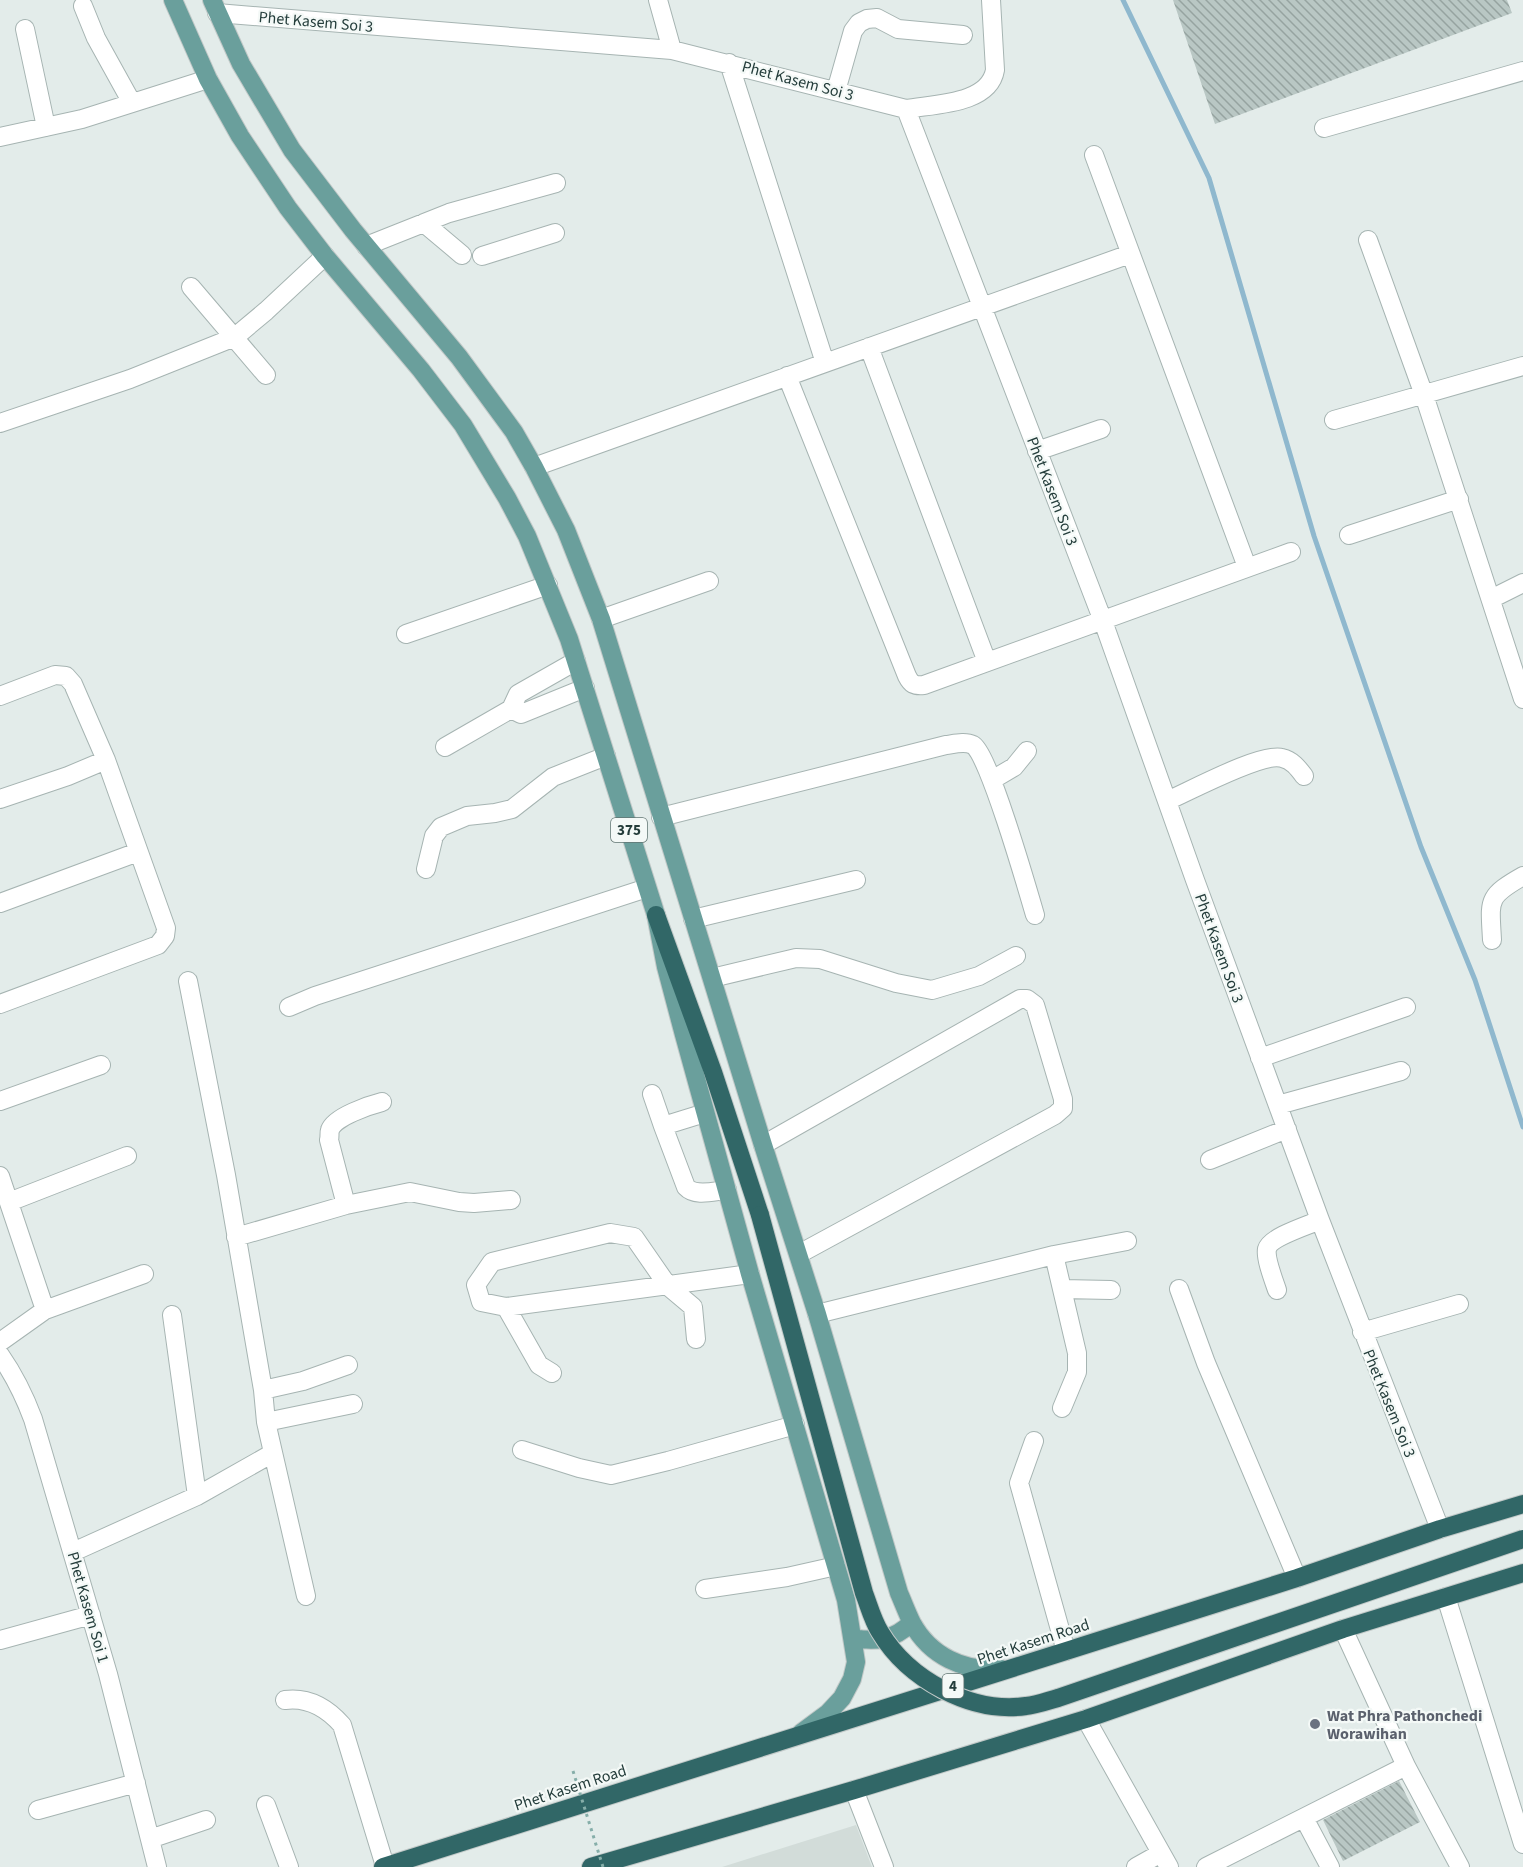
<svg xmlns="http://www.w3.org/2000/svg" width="1523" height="1867" viewBox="0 0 1523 1867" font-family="'Source Sans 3',sans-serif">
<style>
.built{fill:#d2dcd9}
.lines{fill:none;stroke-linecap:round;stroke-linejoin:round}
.stream{stroke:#8fb8ce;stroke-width:5}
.building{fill:url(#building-back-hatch)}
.minor-casing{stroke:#a6b4b2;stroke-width:20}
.major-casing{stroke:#c2c9c8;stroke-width:20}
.highway-casing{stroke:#c2c9c8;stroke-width:20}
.minor{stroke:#fff;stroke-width:18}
.major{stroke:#6a9f9c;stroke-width:18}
.highway{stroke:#316767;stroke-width:18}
.highway-bridge-casing{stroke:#c2c9c8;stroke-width:20;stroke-linecap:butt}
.path-bridge{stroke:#86aea9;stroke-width:3;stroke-dasharray:3 4.5;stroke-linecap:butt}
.highway-bridge{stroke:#316767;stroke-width:18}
.worship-dot{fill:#6b7280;stroke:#f4f9f7;stroke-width:2}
.labels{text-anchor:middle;stroke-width:4.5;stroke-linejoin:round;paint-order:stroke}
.shield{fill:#f4f9f7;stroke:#627573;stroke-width:1.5}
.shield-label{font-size:15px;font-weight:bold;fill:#243d3b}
.street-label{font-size:16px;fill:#243d3b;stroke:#f4f9f7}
.worship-label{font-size:16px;font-weight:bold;fill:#5b616d;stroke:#f4f9f7;text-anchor:start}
</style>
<defs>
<pattern id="building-back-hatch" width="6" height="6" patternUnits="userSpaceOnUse" patternTransform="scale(1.5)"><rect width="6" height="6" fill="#b9c7c4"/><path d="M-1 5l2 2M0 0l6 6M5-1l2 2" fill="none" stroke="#96a3a0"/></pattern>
</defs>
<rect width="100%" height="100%" fill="#e3ecea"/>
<path class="built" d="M 856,1825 L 872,1867 L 722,1867 Z"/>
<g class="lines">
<path class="stream" d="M 1123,0 L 1209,178 L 1314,536 L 1421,847 L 1475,980 L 1523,1127"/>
</g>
<path class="building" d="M 1173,0 L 1507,0 L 1512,13 L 1215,124 Z
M 1399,1781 L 1420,1822 L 1343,1861 L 1323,1820 Z"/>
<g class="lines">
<defs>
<path id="minor" d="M 658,0 L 672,50
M 83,6 L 96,38 L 132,103
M 217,13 L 672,50 L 906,109 L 1103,621 L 1195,880 L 1320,1220 L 1440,1529
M 25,29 L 46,127
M 729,63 L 825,363
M 836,91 L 853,31 L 859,23 L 867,19 L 877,18 L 898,29 L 963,35
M 906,109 C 933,104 989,105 995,70 L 991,0
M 1324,128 L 1523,71
M 0,137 L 82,119 L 208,79
M 1094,155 L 1247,567
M 424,223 L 462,255
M 1368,240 L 1424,395 L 1523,699
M 366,246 L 449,213 L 556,183
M 482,256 L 555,233
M 191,287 L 266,375
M 869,347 L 987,662
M 787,376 L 907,676 C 911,684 914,686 924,685 L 1291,552
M 1334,420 L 1523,366
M 0,423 L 130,379 L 235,337 L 266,311 L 325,256
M 1037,451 L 1101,429
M 534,467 L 1130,254
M 1349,535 L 1459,499
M 1491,599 L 1523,583
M 601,619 L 709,581
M 406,634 L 548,585
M 0,696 L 55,675 L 66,676 L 73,684 L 106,760
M 511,709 L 521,714 L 585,688
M 445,747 L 511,709 L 518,694 L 576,661
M 992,780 L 1014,767 L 1027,751
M 0,799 L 68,776 L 106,760 L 166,928 L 165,936 L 158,945 L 0,1004
M 1167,801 C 1190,791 1262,752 1282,758 C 1292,760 1298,768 1304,776
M 661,817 L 946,745 C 954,744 965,741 973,745 C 988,752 1028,891 1035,915
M 426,869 L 434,836 L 441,827 L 467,816 L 495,813 L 512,809 L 553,777 L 606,756
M 0,903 L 138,852
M 693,919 L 856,880
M 1492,940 C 1490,900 1486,897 1523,876
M 712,978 L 796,958 L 820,959 L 896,983 L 932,990 L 979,976 L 1016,956
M 188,981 L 226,1175 L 263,1390 L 266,1422 L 306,1596
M 289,1007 L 315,996 L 647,888
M 1260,1058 L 1406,1007
M 652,1094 L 663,1126 L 705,1113
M 0,1101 L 101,1065
M 1278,1105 L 1401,1071
M 663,1126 L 686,1187 C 695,1197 714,1191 727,1190
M 763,1145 L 1020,999 L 1027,999 L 1035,1005 L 1063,1099 L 1063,1108 L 1055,1115 L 799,1254
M 1210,1160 L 1287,1129
M 0,1176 L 45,1310
M 9,1202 L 127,1156
M 346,1205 L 410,1192 L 459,1202 L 474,1203 L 511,1200
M 236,1237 L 346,1205 L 329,1140 C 330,1136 329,1133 330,1130 C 334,1117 370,1105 382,1102
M 1054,1255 L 1077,1353 L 1077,1372 L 1062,1408
M 1062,1289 L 1111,1290
M 1179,1289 L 1206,1363 L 1297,1578
M 1277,1290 C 1274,1281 1265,1258 1267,1249 C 1270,1237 1309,1225 1320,1220
M 506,1307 L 539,1365 L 552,1373
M 817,1314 L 1054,1255 L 1127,1241
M 172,1315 L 197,1496
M 1362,1332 L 1459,1304
M 696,1339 L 693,1307 L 668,1286 L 634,1237 L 610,1233 L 492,1262 L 476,1285 L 481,1302 L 506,1307 L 750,1274
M 0,1342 L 45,1310 L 144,1274
M 0,1355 C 14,1375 24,1395 33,1419 L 108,1674 L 157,1867
M 263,1390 L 303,1381 L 348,1365
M 266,1422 L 353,1404
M 1034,1441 L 1019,1483 L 1066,1651
M 522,1450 L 579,1468 L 611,1475 L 668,1461 L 795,1425
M 73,1552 L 197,1496 L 273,1453
M 705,1589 L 787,1577 L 836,1566
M 1446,1597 L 1523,1844
M 1343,1629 L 1406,1766 L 1460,1867
M 0,1640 L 91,1615
M 285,1700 C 308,1697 327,1708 342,1725 L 385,1866
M 1086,1719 L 1169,1867
M 854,1790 L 884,1867
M 266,1805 L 289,1867
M 38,1810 L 136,1783
M 1304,1818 L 1330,1867
M 150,1839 L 206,1820
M 1136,1867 L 1161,1853
M 1206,1867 L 1406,1766"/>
<path id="major" d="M 173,0 L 208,79 L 240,136 L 288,208 L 325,256 L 421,370 L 463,425 L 507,498 L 527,536 L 569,639 L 656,915 L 666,967 L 684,1035 L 750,1274 L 846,1600 L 856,1662 L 852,1679 L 842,1698 L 828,1713 L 801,1733
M 212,0 L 241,64 L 292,150 L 353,230 L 459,357 L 514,432 L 534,467 L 566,530 L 601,619 L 763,1145 L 817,1314 L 899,1593 C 903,1602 907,1613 912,1623 C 930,1656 964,1672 1001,1669
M 853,1638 C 876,1642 894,1640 911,1623"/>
<path id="highway" d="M 656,915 L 713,1072 L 760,1215
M 383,1867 L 1297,1578 L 1440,1529 L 1523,1504
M 591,1867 L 854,1790 L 1086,1719 L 1343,1629 L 1523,1573"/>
</defs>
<use href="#minor" class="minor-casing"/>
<use href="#major" class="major-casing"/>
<use href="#highway" class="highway-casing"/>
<use href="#minor" class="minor"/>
<use href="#major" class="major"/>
<use href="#highway" class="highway"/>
<defs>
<path id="highway-bridge" d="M 760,1215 L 864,1593 C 869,1606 873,1621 880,1632 C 908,1679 971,1714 1026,1706 C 1037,1705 1047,1701 1058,1698 L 1523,1539"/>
</defs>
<use href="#highway-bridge" class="highway-bridge-casing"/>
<path class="path-bridge" d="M 573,1771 L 603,1867"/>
<use href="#highway-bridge" class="highway-bridge"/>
</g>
<circle class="worship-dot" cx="1315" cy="1724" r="6"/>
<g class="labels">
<g class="shield">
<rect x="611" y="818" width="36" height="24" rx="4.5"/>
<rect x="942.5" y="1674" width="21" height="24" rx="4.5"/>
</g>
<g class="shield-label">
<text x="629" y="835">375</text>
<text x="953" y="1691">4</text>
</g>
<g class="street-label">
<text transform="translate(316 21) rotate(5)" y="6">Phet Kasem Soi 3</text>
<text transform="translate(798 80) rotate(15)" y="6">Phet Kasem Soi 3</text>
<text transform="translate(1053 491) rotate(69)" y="6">Phet Kasem Soi 3</text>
<text transform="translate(1220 948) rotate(70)" y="6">Phet Kasem Soi 3</text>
<text transform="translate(1390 1403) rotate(68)" y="6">Phet Kasem Soi 3</text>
<text transform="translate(89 1607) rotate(74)" y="6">Phet Kasem Soi 1</text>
<text transform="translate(1033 1641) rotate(-18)" y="6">Phet Kasem Road</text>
<text transform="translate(570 1787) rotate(-18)" y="6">Phet Kasem Road</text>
</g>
<g class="worship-label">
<text x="1327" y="1721">Wat Phra Pathonchedi<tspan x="1327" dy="18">Worawihan</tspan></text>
</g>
</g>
</svg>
